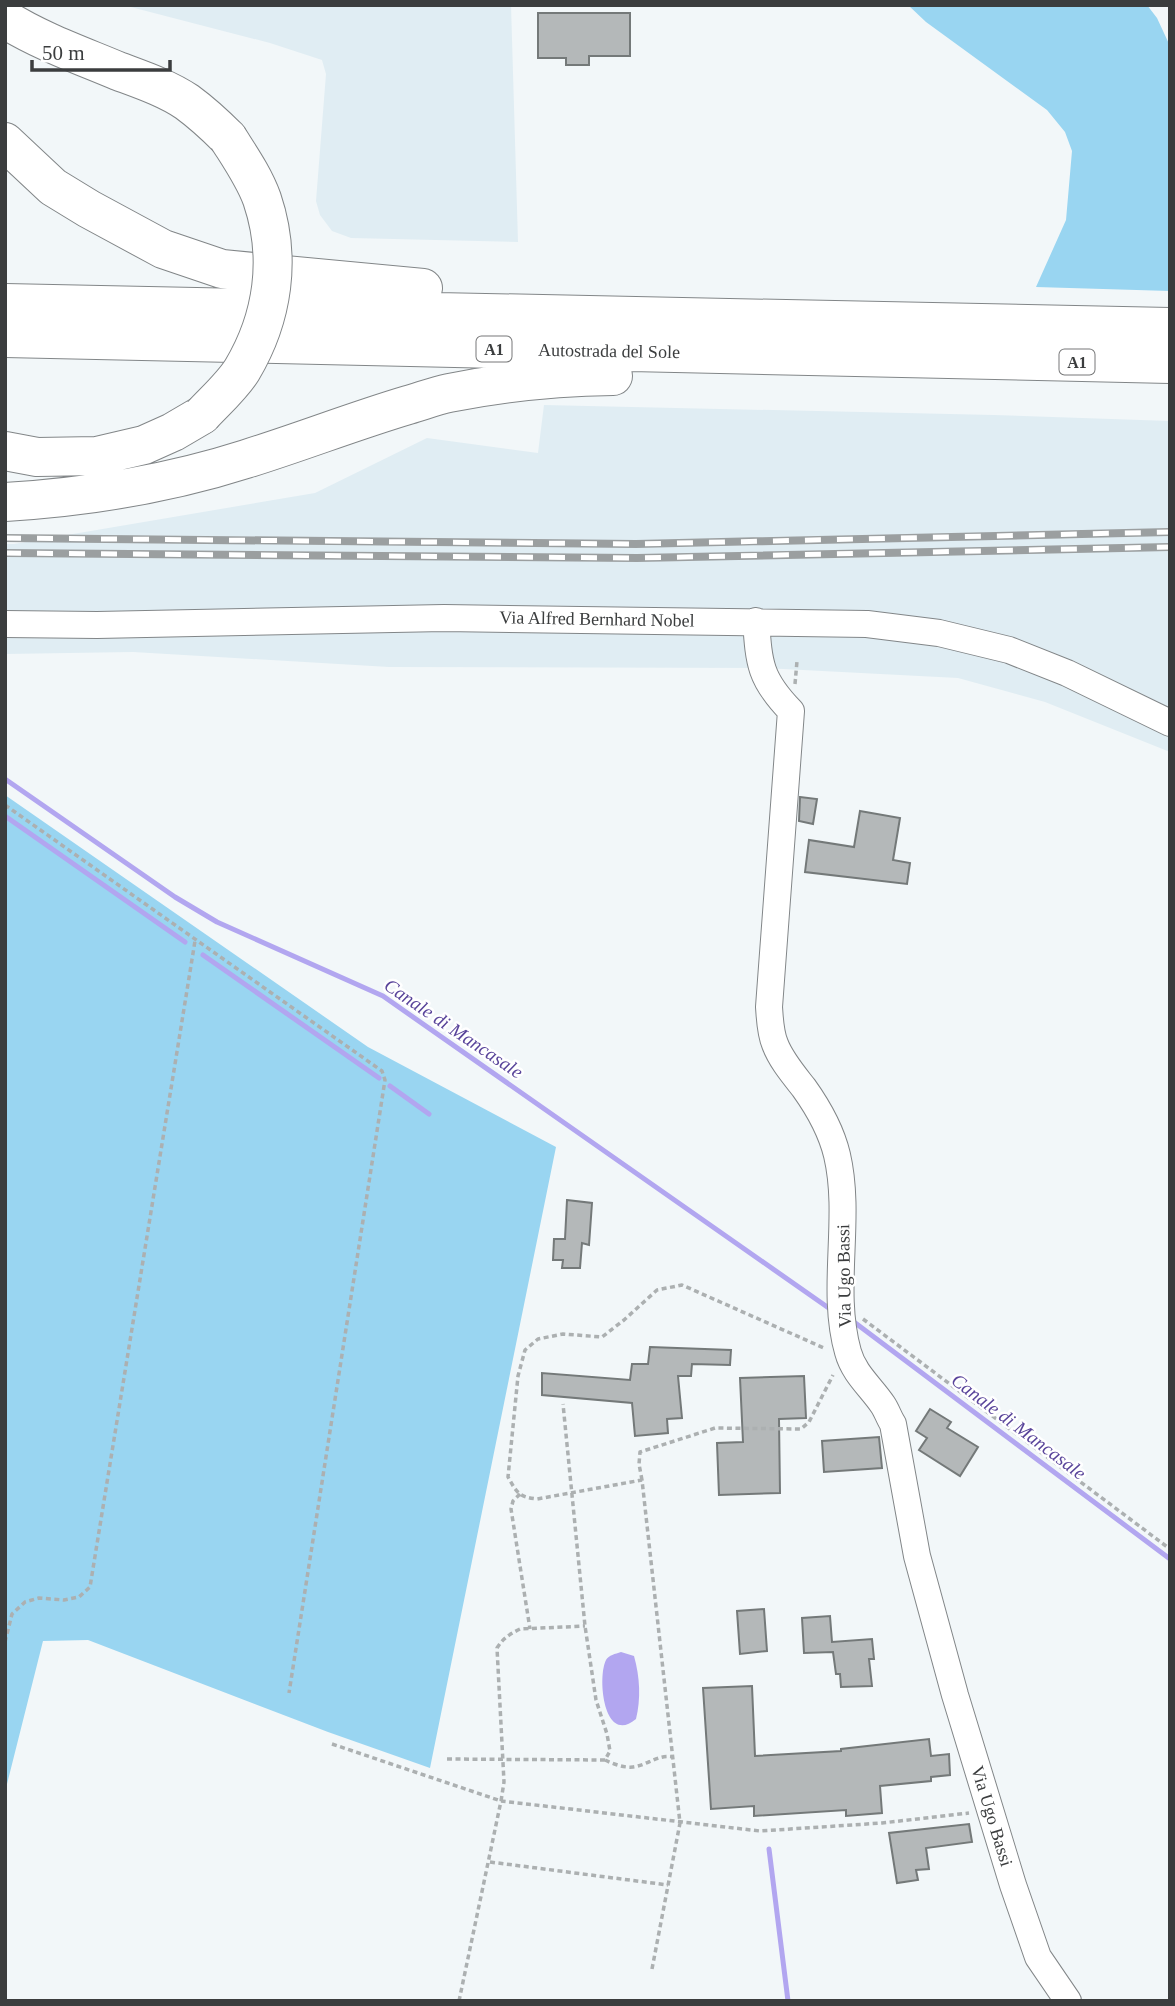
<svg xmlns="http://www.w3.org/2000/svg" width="1175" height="2006" viewBox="0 0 1175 2006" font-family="Georgia,serif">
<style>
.built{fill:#e0edf3}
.green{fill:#99d5f1}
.water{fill:#b2a6f0}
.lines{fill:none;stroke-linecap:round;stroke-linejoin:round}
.stream{stroke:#b2a6f0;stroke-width:5}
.building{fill:#b4b8b9;stroke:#747979;stroke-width:2}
.minor-casing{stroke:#828688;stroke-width:28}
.highway-casing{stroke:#828688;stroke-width:40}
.path{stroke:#acb0b1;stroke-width:3.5;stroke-dasharray:5 3.5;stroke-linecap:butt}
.minor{stroke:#fff;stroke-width:26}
.highway{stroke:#fff;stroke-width:38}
.rail-casing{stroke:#9b9fa0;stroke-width:8}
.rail{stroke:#fff;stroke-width:5;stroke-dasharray:16;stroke-linecap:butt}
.highway-bridge-casing{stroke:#828688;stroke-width:40;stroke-linecap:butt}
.highway-bridge{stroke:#fff;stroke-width:38}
.labels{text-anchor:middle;stroke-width:5;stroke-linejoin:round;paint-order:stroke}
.shield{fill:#fff;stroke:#767778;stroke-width:2}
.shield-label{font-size:16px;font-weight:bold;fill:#3b3d3e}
.street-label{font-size:18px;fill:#3b3d3e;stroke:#fff}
.water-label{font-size:19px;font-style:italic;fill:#59449a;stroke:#fff}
</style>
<rect width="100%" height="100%" fill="#f2f7f9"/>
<path class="built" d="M 123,5 L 511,5 L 518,242 L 351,238 L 332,231 L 320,215 L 316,201 L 326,74 L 322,60 L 270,43 Z
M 544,405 L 994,415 L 1170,421 L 1170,752 L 1045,702 L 958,678 L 764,668 L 389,667 L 133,652 L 5,654 L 5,544 L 14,544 L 315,493 L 427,438 L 538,453 Z"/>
<path class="green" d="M 908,5 L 1147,5 L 1157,18 L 1170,46 L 1170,291 L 1036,287 L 1066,220 L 1072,151 L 1065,132 L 1047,110 L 926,22 Z
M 5,795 L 368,1047 L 556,1147 L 430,1768 L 328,1732 L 88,1640 L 43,1641 L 5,1792 Z"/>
<path class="water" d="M 621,1652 L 634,1656 C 640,1677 641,1699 636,1719 C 604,1746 597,1678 606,1660 C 609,1655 615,1654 621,1652 Z"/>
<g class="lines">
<path class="stream" d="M 5,779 L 175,897 L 217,922 L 383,996 L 833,1311
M 5,816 L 185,942
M 203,955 L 379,1078
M 390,1086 L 429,1114
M 850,1319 L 1170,1559
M 769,1849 L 788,2001"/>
</g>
<path class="building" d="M 538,13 L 630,13 L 630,56 L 589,56 L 589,65 L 566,65 L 566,58 L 538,58 Z
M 800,797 L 817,799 L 813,824 L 799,821 Z
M 860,811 L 900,818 L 893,860 L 910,863 L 907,884 L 805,872 L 809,840 L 854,847 Z
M 567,1200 L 592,1203 L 589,1245 L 582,1243 L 580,1268 L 562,1268 L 563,1260 L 553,1260 L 554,1239 L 565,1239 Z
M 650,1347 L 731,1350 L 730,1365 L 692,1364 L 691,1376 L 678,1376 L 682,1418 L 667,1419 L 668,1433 L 635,1436 L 632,1403 L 542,1395 L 542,1373 L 630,1380 L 632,1364 L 648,1364 Z
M 804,1376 L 806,1418 L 779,1419 L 780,1493 L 719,1495 L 717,1443 L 743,1442 L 740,1378 Z
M 930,1409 L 951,1422 L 947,1428 L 978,1447 L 960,1476 L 919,1450 L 927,1438 L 916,1431 Z
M 879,1437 L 882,1468 L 824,1472 L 822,1441 Z
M 764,1609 L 767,1651 L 740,1654 L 737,1611 Z
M 830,1616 L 832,1642 L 872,1639 L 874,1659 L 869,1659 L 872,1686 L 841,1687 L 840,1674 L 836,1674 L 833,1652 L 804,1653 L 802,1618 Z
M 752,1686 L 755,1756 L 841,1751 L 841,1749 L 929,1739 L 931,1756 L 949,1754 L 950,1775 L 931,1777 L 931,1781 L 880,1786 L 882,1813 L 846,1816 L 846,1810 L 754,1816 L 754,1806 L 711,1809 L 703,1688 Z
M 969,1824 L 972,1842 L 926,1848 L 929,1869 L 916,1870 L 918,1880 L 897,1883 L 889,1833 Z"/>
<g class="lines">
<defs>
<path id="minor" d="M 756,621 C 759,664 760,679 791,711 L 769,1007 C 770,1019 770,1032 775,1044 C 781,1060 793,1074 804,1088 C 819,1109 831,1130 837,1155 C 852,1219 830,1289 848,1352 C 854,1374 871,1387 883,1405 C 887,1411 889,1418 893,1424 L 917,1556 L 955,1695 L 1013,1885 L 1038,1957 L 1068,2001
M 5,624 L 97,625 L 444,618 L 867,624 L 939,633 L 1009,650 L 1067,673 L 1170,723"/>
<path id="highway" d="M 5,19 C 40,41 80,55 118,71 C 142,80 166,88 187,102 C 202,113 215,125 228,138
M 5,142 L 53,187 L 89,209 L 163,249 L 222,269 L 423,288
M 5,303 L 1170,327
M 5,338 L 1170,364
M 5,451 L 37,457 L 97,456 L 144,445 L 173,432 L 202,415
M 5,502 C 87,497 168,484 246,459 C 301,442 354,421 408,405 C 422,401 435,396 449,393 C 503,382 558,377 613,376"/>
</defs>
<use href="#minor" class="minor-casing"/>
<use href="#highway" class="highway-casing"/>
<path class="path" d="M 795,684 L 797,661
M 5,805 L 382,1071 L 385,1080 L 289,1693
M 863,1319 L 1170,1549
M 642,1480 L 639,1464 L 640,1452 L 715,1428 L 801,1429 L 809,1422 L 833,1375
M 520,1494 L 513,1501 L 511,1509 L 530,1629
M 5,1642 L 12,1614 L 25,1602 L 39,1598 L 64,1600 L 79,1597 L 90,1587 L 195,941
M 332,1744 L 501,1801 L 504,1782 L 497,1648 C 503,1638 510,1634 520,1629 L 585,1626
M 447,1759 L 605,1760 L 610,1751 L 607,1734 L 596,1700 L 585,1626 L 563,1404
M 605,1760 C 613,1764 624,1768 633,1767 C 648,1765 658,1754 673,1757
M 490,1862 L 668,1885
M 652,1969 L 680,1823 L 642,1480 L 537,1499 C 519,1497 517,1493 508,1477 L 518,1376 L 525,1350 L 538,1339 L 563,1334 L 602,1337 L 624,1320 L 657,1290 L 682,1285 L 824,1348
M 459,2001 L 501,1801 L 760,1831 L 882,1823 L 969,1813"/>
<use href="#minor" class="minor"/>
<use href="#highway" class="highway"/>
<defs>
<path id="rail" d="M 5,538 L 636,544 L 1170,532
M 5,553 L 637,558 L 1170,547"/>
</defs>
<use href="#rail" class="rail-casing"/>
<use href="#rail" class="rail"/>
<defs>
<path id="highway-bridge" d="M 202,415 C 215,401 232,386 242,370 C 273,318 282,258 262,199 C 254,177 240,157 228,138"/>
</defs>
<use href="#highway-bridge" class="highway-bridge-casing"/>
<use href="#highway-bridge" class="highway-bridge"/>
</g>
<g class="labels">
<g class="shield">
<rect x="476.5" y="336.5" width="35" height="25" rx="5"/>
<rect x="1059.5" y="349.5" width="35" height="25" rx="5"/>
</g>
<g class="shield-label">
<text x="494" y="355">A1</text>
<text x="1077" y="368">A1</text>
</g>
<g class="street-label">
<text transform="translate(609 351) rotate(1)" y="6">Autostrada del Sole</text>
<text transform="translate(597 619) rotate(1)" y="6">Via Alfred Bernhard Nobel</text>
<text transform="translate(844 1276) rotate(-91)" y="6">Via Ugo Bassi</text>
<text transform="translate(992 1816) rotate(73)" y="6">Via Ugo Bassi</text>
</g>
<g class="water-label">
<text transform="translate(454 1028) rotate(34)" y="7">Canale di Mancasale</text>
<text transform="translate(1019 1426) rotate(37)" y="7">Canale di Mancasale</text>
</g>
</g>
<rect width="1175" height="2006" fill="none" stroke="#3b3d3e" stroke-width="14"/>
<path d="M32 60v10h138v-10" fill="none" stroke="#3b3d3e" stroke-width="3.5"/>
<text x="42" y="60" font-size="21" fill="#3b3d3e" stroke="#ffffff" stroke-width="5" paint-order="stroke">50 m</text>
</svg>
